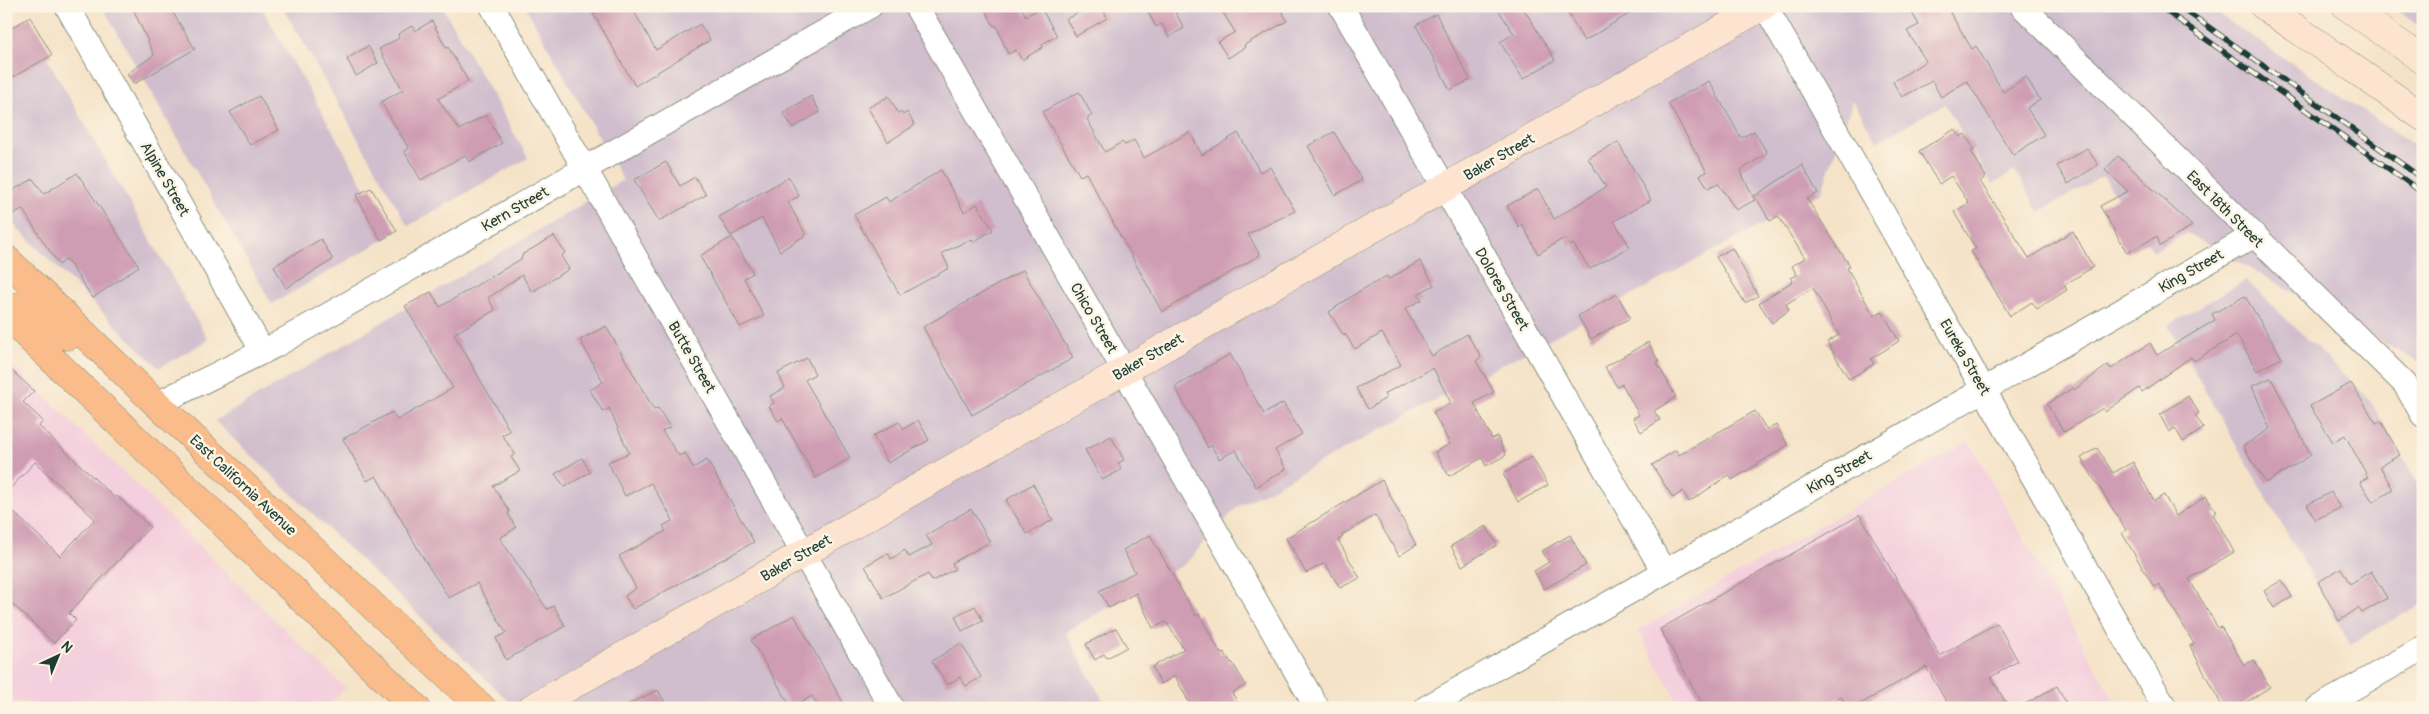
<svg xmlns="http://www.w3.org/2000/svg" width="2429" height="714" viewBox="0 0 2429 714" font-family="Pangolin,sans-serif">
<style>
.built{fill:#f4cfdd}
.industrial{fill:#d0bdcd}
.building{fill:#cf9db3}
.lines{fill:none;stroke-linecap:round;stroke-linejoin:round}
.street-casing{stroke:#8a907e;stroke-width:26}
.secondary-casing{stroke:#8a907e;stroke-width:29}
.primary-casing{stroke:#8a907e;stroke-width:29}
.street{stroke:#fff;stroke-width:24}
.secondary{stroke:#fde4d0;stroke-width:28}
.primary{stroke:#f9bc8a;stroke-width:28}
.rail-casing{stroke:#1f3d34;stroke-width:5.5}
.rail{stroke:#fcf5e5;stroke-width:4;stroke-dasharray:11;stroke-linecap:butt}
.labels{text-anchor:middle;stroke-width:5;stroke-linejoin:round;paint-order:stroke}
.street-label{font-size:15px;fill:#1f3d34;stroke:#fcf5e5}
</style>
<rect width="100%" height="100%" fill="#fcf5e5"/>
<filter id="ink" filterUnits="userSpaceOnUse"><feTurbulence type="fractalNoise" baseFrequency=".02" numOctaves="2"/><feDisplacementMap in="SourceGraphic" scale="10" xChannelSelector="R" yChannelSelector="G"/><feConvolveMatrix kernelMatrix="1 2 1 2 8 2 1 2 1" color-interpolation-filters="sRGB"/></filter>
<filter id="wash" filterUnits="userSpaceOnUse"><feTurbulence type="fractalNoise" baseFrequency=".0096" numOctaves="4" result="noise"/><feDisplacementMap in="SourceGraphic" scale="20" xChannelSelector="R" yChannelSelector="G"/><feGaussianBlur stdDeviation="1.12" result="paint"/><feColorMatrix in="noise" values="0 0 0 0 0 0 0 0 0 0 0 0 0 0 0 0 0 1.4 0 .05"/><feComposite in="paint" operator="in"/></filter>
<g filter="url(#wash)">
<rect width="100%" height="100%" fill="#f5e3c8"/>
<path class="built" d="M 6,358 L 345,688 L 326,708 L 37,708 L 27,701 L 6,703 Z
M 1969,441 L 2118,708 L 1681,708 L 1638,630 Z"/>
<path class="industrial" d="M 102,6 L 261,6 L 392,235 L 272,304 Z
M 282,6 L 442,6 L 528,158 L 408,226 Z
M 525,6 L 2206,6 L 2423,151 L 2423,365 L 2187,233 L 2154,252 L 2103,176 L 2039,212 L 2015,171 L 1992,184 L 1945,104 L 1877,142 L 1853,100 L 1821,193 L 1237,507 L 1185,564 L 1065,632 L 1107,708 L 516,708 L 215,421 L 623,180 Z
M 2391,6 L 2423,6 L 2423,29 Z
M 25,20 L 208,340 L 159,368 L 6,217 L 6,30 Z
M 2246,280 L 2369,399 L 2423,493 L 2423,603 L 2350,644 L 2168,325 Z"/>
<g id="blocks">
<path class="building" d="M 142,6 L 169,6 L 195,49 L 134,84 L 127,74 L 154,55 L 134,11 Z
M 589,6 L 631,6 L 656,50 L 700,24 L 710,40 L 635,86 Z
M 983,6 L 1020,6 L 1026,16 L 1041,8 L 1057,36 L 1042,44 L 1043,47 L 1022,60 L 1016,50 L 1008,54 L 996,25 L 994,26 Z
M 1090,6 L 1102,6 L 1107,18 L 1076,36 L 1066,19 Z
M 1145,6 L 1172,6 L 1184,28 L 1169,37 L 1162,24 L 1156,27 Z
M 1219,6 L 1280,6 L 1287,21 L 1244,45 L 1245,47 L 1228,58 L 1218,42 L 1235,32 Z
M 1496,6 L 1522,6 L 1555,60 L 1523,79 L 1500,42 L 1514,34 Z
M 1564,6 L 1642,6 L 1584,41 Z
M 1908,6 L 1946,6 L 1972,49 L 1976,46 L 2003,92 L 2026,77 L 2040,100 L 2027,108 L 2044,135 L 2013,155 L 1967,81 L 1941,97 L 1932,81 L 1902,97 L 1893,82 L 1926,61 L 1907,31 L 1919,25 Z
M 1436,14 L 1470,80 L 1450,90 L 1416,25 Z
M 30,17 L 52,55 L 6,81 L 6,31 Z
M 432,21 L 446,48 L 448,47 L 468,81 L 438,99 L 459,130 L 486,115 L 502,143 L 469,162 L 465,155 L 421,180 L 404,151 L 409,149 L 381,102 L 403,90 L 379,49 L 399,38 L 398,34 L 412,26 L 415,31 Z
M 368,46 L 378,63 L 356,76 L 347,59 Z
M 1709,81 L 1741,138 L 1754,131 L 1767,153 L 1740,171 L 1755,200 L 1736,210 L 1718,183 L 1708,188 L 1700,175 L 1707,172 L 1668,103 Z
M 1079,92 L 1092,115 L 1087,119 L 1105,152 L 1122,142 L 1125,145 L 1134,140 L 1144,158 L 1190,132 L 1202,155 L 1238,133 L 1260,172 L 1270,167 L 1295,211 L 1248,234 L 1260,255 L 1162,312 L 1086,173 L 1080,176 L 1042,112 Z
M 259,96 L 279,130 L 250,145 L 230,112 Z
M 811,96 L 820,112 L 793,128 L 783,113 Z
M 889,96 L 898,113 L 901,111 L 903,115 L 907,112 L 915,125 L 888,142 L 868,108 Z
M 1955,129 L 1960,137 L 1965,134 L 1974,149 L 1971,151 L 1986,177 L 1980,181 L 2029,258 L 2073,231 L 2093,267 L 2064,285 L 2067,290 L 2037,309 L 2032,302 L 2010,316 L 1971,251 L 1976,249 L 1954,212 L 1969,203 L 1951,176 L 1939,184 L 1919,151 Z
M 1334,132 L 1362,180 L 1335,195 L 1308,146 Z
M 1618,142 L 1651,200 L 1614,221 L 1630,247 L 1590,269 L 1573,244 L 1570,246 L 1564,238 L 1538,254 L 1522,224 L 1519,227 L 1507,206 L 1538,189 L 1554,219 L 1606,187 L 1588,158 Z
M 2087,148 L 2098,165 L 2068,184 L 2057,166 Z
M 2118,156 L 2192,226 L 2160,246 L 2157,236 L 2127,253 L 2100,206 L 2128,191 L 2105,170 Z
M 666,162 L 680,186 L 695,177 L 706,195 L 659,221 L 634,180 Z
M 1802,165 L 1818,193 L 1807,199 L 1850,266 L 1847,268 L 1874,316 L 1882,311 L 1899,341 L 1871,359 L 1874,364 L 1849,379 L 1827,342 L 1839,335 L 1813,288 L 1786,304 L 1789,310 L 1772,323 L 1759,303 L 1793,281 L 1791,278 L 1797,275 L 1792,266 L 1805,258 L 1778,216 L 1770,221 L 1755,196 Z
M 941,170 L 964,212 L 977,204 L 993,230 L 973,242 L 971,239 L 942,253 L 949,268 L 900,295 L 854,215 L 886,197 L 889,202 Z
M 77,173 L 139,266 L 93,298 L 66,259 L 59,265 L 22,209 L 6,218 L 6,194 L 33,179 L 44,194 Z
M 789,177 L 799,196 L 788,202 L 806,235 L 780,251 L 762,218 L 731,236 L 719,217 Z
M 371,188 L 397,231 L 381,240 L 356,195 Z
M 554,236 L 565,253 L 561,256 L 569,269 L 532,292 L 522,275 L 488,298 L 495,310 L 454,334 L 510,431 L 502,435 L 515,454 L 511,457 L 520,471 L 493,486 L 510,512 L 508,513 L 516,528 L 500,538 L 547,609 L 554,606 L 565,626 L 506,660 L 496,638 L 506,633 L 477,583 L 449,598 L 425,561 L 376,476 L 367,481 L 343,439 L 392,412 L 397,420 L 453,388 L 405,306 L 431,292 L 440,307 L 521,259 L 523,254 Z
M 732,237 L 753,273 L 744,278 L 764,316 L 740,327 L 700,256 Z
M 321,239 L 333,260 L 286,288 L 274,266 Z
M 1732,248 L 1758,296 L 1745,303 L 1716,257 Z
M 1420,261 L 1434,285 L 1418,294 L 1422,300 L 1405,309 L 1432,356 L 1467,334 L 1481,357 L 1476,361 L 1494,392 L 1474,403 L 1492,439 L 1497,436 L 1506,455 L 1486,466 L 1482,458 L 1449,476 L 1435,452 L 1450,444 L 1433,412 L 1451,403 L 1433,368 L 1384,394 L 1386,398 L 1368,409 L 1356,388 L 1401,365 L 1382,333 L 1355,349 L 1345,334 L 1344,336 L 1329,312 L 1358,292 L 1387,276 L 1389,279 Z
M 1023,270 L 1073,358 L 972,415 L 923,327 Z
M 1617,294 L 1630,318 L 1591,339 L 1578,316 Z
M 2245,296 L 2282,358 L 2257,371 L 2237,335 L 2194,361 L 2191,357 L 2142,392 L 2139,388 L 2105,412 L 2103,408 L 2064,432 L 2047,404 L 2073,388 L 2074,390 L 2108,365 L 2111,369 L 2150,343 L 2157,355 L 2215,320 L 2212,314 Z
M 606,326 L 654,410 L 658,408 L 670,427 L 662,431 L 679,456 L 685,453 L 693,468 L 707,460 L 754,542 L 633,609 L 625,596 L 636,588 L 619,556 L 666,531 L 663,526 L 673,520 L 651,483 L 625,496 L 608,462 L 629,453 L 609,408 L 603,412 L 590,390 L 603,382 L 580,340 Z
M 1648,342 L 1659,362 L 1657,363 L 1676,397 L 1654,411 L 1660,420 L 1641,432 L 1633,418 L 1639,415 L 1622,384 L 1617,387 L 1605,367 Z
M 1230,354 L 1264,414 L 1283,403 L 1302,434 L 1275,450 L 1286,469 L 1256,487 L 1236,450 L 1219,459 L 1211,445 L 1208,448 L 1175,387 Z
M 807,358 L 815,374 L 805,380 L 850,458 L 816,478 L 782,418 L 778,421 L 769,406 L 774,403 L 770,396 L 785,388 L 778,373 Z
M 6,365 L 34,391 L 23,402 L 43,421 L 39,426 L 115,498 L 117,496 L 150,527 L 69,613 L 76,620 L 54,643 L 6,598 L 6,505 L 60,556 L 95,519 L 35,462 L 6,493 Z
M 2271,378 L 2311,455 L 2266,483 L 2243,446 L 2270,429 L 2252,386 Z
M 2351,383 L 2376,423 L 2381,421 L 2400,455 L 2380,466 L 2393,490 L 2373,502 L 2360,482 L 2368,477 L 2345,435 L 2333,442 L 2310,406 Z
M 2188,396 L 2199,413 L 2195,416 L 2204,428 L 2183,442 L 2175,428 L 2169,432 L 2160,415 Z
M 1755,411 L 1767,430 L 1776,425 L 1788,445 L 1732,480 L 1729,475 L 1689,502 L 1683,491 L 1673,498 L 1652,465 L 1676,450 L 1679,455 Z
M 918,420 L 929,440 L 888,463 L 873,436 L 899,422 L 904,429 Z
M 1111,436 L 1124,460 L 1118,463 L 1121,470 L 1102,480 L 1085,450 Z
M 2097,448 L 2113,473 L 2133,462 L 2154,501 L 2164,495 L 2176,516 L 2206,496 L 2216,512 L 2213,514 L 2234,552 L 2189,579 L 2218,628 L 2221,627 L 2244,665 L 2254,660 L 2270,687 L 2237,708 L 2223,708 L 2190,646 L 2194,644 L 2159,584 L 2154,587 L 2122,533 L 2126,530 L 2081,458 Z
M 1532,457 L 1548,485 L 1518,502 L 1503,474 Z
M 582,458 L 590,472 L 565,487 L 555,474 Z
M 1382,480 L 1416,545 L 1399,556 L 1375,515 L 1342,535 L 1343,537 L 1338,540 L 1360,578 L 1340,588 L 1325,563 L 1306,573 L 1286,538 Z
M 1033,484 L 1053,520 L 1027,534 L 1006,500 Z
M 2331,492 L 2340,508 L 2315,520 L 2307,505 Z
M 971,509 L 990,542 L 952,563 L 955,569 L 932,581 L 928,574 L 883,598 L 865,566 L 888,553 L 891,559 L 905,550 L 909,557 L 932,545 L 926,535 Z
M 1860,515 L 1940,656 L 1997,623 L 2018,661 L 1991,677 L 2009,708 L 1950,708 L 1926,667 L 1853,708 L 1847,708 L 1841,696 L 1820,708 L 1705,708 L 1660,629 Z
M 1486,526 L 1497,545 L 1462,566 L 1451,546 Z
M 1150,535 L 1196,616 L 1199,614 L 1221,654 L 1224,652 L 1231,663 L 1232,662 L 1246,685 L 1232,693 L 1241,708 L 1192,708 L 1175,676 L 1161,684 L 1152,667 L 1184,649 L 1166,622 L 1153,628 L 1136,593 L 1109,608 L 1099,591 L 1135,572 L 1123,550 Z
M 1570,535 L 1586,565 L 1544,589 L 1534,571 L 1549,562 L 1542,551 Z
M 2341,568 L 2350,584 L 2371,571 L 2387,598 L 2362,613 L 2358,608 L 2339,621 L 2318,582 Z
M 2282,580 L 2292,597 L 2274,608 L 2264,591 Z
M 975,606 L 983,621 L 962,631 L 955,616 Z
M 794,615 L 846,708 L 819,708 L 812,696 L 792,708 L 751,640 Z
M 1116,628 L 1127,647 L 1107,658 L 1104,654 L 1095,660 L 1086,644 Z
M 961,643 L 981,677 L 966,686 L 960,677 L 947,685 L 932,661 Z
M 2057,686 L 2069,708 L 2018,708 Z
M 658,690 L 668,708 L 621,708 Z"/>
</g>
</g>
<g filter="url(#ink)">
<use href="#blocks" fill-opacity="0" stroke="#8a907e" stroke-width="1"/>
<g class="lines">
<defs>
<path id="street" d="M 67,6 L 263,352
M 492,6 L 892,708
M 916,6 L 1317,708
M 1341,6 L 1664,572
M 1765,6 L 2165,708
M 2022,6 L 2405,384 L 2423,415
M 157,404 L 274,346 L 870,6
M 1426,708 L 2253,236
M 2318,708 L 2423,648"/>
<path id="secondary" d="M 2264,6 L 2423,117
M 2346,6 L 2423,60
M 532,708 L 1763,6"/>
<path id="primary" d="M 6,259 L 157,404 L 482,708
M 6,309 L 19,306 L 68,336
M 6,315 L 416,708"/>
</defs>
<use href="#street" class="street-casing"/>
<use href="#secondary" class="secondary-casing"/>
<use href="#primary" class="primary-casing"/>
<use href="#street" class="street"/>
<use href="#secondary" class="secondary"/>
<use href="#primary" class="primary"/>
<defs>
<path id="rail" d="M 2159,6 L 2423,193
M 2179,6 L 2423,179"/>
</defs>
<use href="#rail" class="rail-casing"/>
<use href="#rail" class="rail"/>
</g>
</g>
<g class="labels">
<g class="street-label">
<text transform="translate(1499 157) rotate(-30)" y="5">Baker Street</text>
<text transform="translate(165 179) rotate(60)" y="5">Alpine Street</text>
<text transform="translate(515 209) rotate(-30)" y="5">Kern Street</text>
<text transform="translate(2225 209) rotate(45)" y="5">East 18th Street</text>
<text transform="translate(2191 271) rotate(-30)" y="5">King Street</text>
<text transform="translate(1502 289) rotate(60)" y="5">Dolores Street</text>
<text transform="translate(1094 318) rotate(60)" y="5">Chico Street</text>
<text transform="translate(692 357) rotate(60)" y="5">Butte Street</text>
<text transform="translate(1148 357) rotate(-30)" y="5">Baker Street</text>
<text transform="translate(1965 357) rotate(60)" y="5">Eureka Street</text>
<text transform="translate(1839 472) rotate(-30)" y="5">King Street</text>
<text transform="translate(243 485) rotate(43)" y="5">East California Avenue</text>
<text transform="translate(796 558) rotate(-30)" y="5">Baker Street</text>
</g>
</g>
<rect width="2429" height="714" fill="none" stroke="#fcf5e5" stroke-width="25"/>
<g transform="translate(58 656) rotate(44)" stroke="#fcf5e5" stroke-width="4" paint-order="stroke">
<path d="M0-4L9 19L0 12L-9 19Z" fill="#1f3d34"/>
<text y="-8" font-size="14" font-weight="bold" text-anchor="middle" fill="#1f3d34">N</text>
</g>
</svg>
